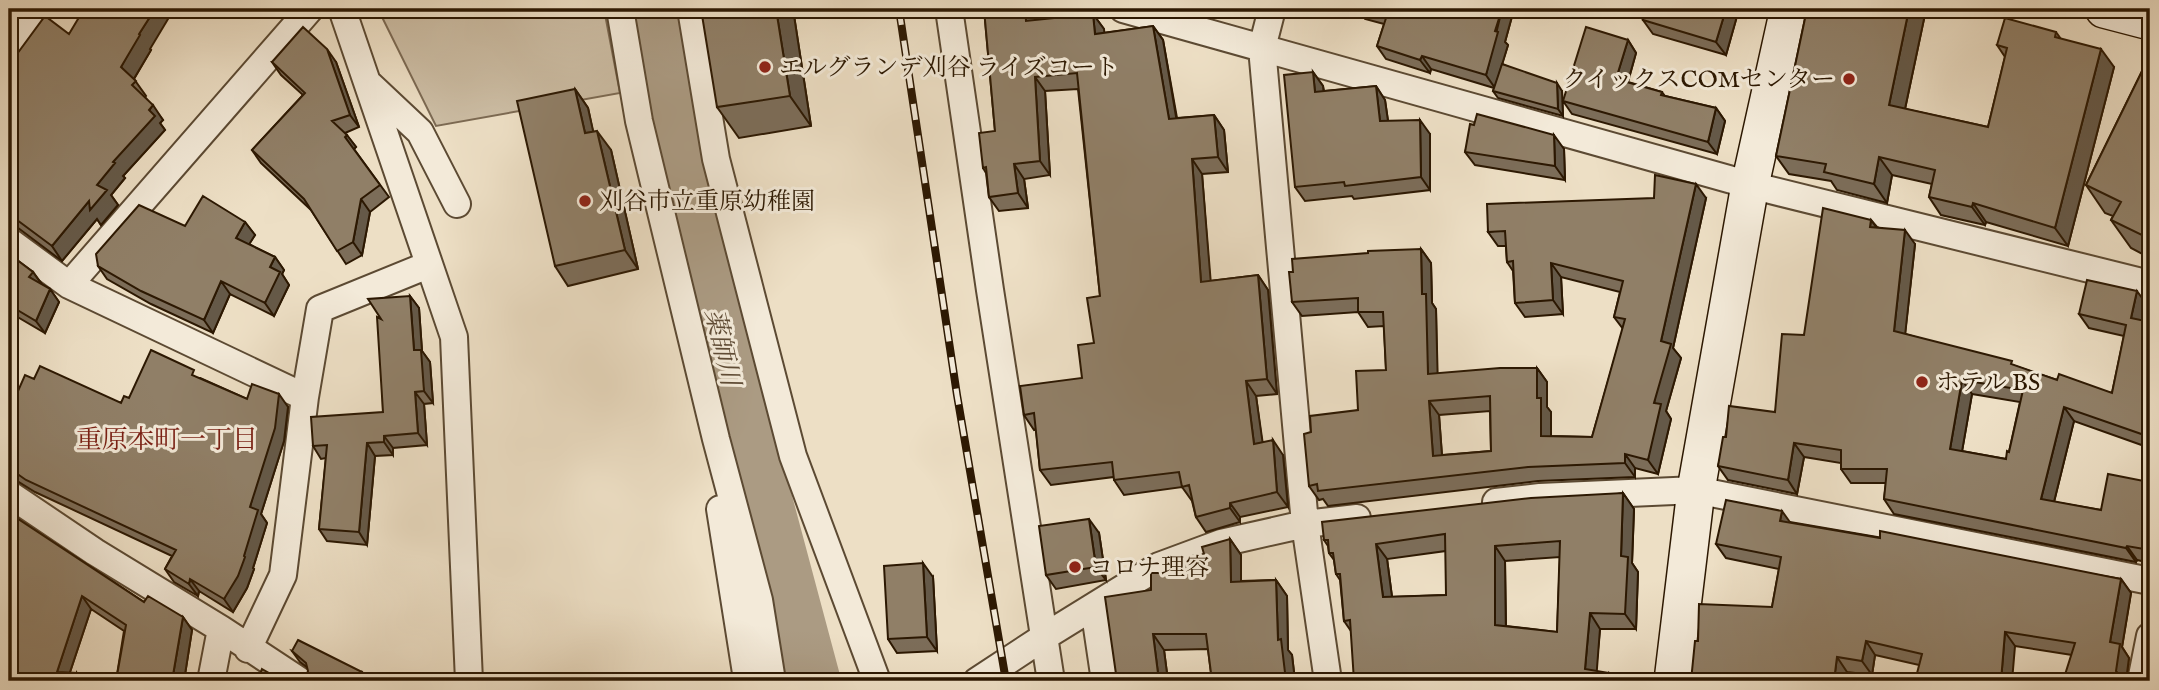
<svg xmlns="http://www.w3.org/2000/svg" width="2159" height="690" viewBox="0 0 2159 690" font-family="'IM FELL English','Noto Serif JP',serif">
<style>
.green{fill:#ccbda4;stroke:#7c6a53;stroke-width:2}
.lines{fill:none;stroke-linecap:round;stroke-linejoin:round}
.river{stroke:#ab9b83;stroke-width:61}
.street-casing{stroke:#5c4a33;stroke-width:30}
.secondary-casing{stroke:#2c1802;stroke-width:40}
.street{stroke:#f3ead9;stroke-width:26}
.secondary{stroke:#f3ead9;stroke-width:37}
.rail-casing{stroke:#2c1802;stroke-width:8}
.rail{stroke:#f3ead9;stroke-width:5;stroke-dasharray:16;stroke-linecap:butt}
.wall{fill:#7c6d59;stroke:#2c1802;stroke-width:2;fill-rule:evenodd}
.shaded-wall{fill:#655948;stroke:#2c1802;stroke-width:2}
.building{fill:#907f67;stroke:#2c1802;stroke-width:2;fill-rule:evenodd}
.poi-dot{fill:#8f2418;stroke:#f3ead9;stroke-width:2.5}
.labels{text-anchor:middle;stroke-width:6;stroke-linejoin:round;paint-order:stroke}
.poi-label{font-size:24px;fill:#2c1802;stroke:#f3ead9;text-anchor:start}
.water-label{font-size:26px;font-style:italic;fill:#5f4c36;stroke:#f3ead9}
.neighbourhood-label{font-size:26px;fill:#7a1f14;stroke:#f3ead9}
</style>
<rect width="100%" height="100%" fill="#eddfc5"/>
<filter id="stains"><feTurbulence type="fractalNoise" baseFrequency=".00286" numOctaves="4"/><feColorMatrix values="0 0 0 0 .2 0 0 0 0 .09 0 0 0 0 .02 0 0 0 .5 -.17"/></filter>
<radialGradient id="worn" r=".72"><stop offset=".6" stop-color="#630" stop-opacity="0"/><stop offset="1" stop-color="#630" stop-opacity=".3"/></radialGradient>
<path class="green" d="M 378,9 L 604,9 L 620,93 L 436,126 Z"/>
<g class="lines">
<path class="river" d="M 651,9 L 725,363 L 810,681"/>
<defs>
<path id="street" d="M 342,9 L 454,337 L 469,681
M 620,9 L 639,121 L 716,439 L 759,600 L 772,681
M 691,9 L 716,159 L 793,456 L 877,681
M 949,9 L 990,290 L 1051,681
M 1123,9 L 1750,185 L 2150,284
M 1272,9 L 1262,48 L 1305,524 L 1328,681
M 9,59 L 39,9
M 370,85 L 420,132 L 457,204
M 9,241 L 69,285 L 305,397
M 69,285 L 310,9
M 9,494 L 95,552 L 221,629 L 300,681
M 1496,502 L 1540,497 L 1696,490 L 2150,581
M 720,509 L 746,673
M 1094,607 L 1105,681
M 248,649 L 283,575 L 305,397 L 320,309 L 428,265
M 211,681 L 221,629
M 977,681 L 1044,637 L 1159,566 L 1221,543 L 1305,524 L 1357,518
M 2141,681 L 2150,636"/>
<path id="secondary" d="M 2104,9 L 2150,21
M 1673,681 L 1696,490 L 1750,185 L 1789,9"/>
</defs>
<use href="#street" class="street-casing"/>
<use href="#secondary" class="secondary-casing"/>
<use href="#street" class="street"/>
<use href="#secondary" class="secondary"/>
<defs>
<path id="rail" d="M 899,9 L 957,395 L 1006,681"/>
</defs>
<use href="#rail" class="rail-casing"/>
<use href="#rail" class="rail"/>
</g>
<path class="wall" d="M 793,9 L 811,126 L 739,138 L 717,107 Z
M 984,9 L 1034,9 L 1035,20 L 1093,14 L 1104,29 L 1104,33 L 1153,26 L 1163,40 L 1177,118 L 1214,115 L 1224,130 L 1228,172 L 1202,174 L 1210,281 L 1258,275 L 1268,290 L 1277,394 L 1256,396 L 1262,442 L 1283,455 L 1288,507 L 1240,517 L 1240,522 L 1206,532 L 1196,517 L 1192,501 L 1182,487 L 1124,495 L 1114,480 L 1114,477 L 1051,485 L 1040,470 L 1036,429 L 1034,430 L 1024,415 L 1082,378 L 1094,343 L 1100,296 L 1078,89 L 1045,91 L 1050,175 L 1024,179 L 1028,208 L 999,211 L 989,197 L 986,173 L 983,168 L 995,131 Z
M 1358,9 L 1514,9 L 1505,42 L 1508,45 L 1502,64 L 1562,91 L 1563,116 L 1498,98 L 1493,91 L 1494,88 L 1431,69 L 1430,73 L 1386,59 L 1377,46 L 1384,24 L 1365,19 Z
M 1739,9 L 1726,55 L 1653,34 L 1643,20 Z
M 1807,9 L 1917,9 L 1924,19 L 1905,109 L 1988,127 L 2005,57 L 1997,45 L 2056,32 L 2061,39 L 2114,67 L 2068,246 L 1986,222 L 1985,225 L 1941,215 L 1929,197 L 1932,184 L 1892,175 L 1887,203 L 1837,190 L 1831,181 L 1789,174 L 1776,156 Z
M 69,34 L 150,49 L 151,50 L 134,79 L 146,96 L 145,97 L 163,120 L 160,123 L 165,130 L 123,176 L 125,178 L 111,195 L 118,205 L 101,225 L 97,219 L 62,261 L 18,228 L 9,226 L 9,66 L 17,54 Z
M 1628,40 L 1636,53 L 1628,82 L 1662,92 L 1665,96 L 1716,108 L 1725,121 L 1717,154 L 1572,114 L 1563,101 Z
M 2150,55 L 2150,258 L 2131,248 L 2111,220 L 2113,216 L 2105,213 L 2086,185 Z
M 272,62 L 336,62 L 359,127 L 345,133 L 356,147 L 354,149 L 389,197 L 370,212 L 362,255 L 346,264 L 311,210 L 261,163 L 252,150 L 303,95 L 281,75 Z
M 1313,72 L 1323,86 L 1324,91 L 1376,86 L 1385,100 L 1388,121 L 1430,134 L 1430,190 L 1354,199 L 1352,196 L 1305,201 L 1295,187 Z
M 575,89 L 588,108 L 593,132 L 611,150 L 638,269 L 568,286 L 555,266 Z
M 1474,125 L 1564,149 L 1565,180 L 1475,165 L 1465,152 Z
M 1706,198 L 1673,348 L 1681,358 L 1666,411 L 1671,419 L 1658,474 L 1635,468 L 1635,477 L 1538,481 L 1328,506 L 1323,499 L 1319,500 L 1309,486 L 1311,432 L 1358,410 L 1386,370 L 1384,326 L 1368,327 L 1358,312 L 1302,316 L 1292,302 L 1421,249 L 1431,263 L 1432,303 L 1436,309 L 1437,374 L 1537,368 L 1547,382 L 1547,407 L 1551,412 L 1551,436 L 1592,437 L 1623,329 L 1614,317 L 1620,292 L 1561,277 L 1563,314 L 1525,317 L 1515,303 L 1513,271 L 1507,262 L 1506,246 L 1498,246 L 1488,232 ZM 1490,411 L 1491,451 L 1442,455 L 1439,415 Z
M 1871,220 L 1877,227 L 1915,244 L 1905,334 L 2015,366 L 2057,380 L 2112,393 L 2124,336 L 2089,328 L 2079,314 L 2147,305 L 2143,320 L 2150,322 L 2150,448 L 2074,421 L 2054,502 L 2101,510 L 2150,484 L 2150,563 L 2137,560 L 2136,562 L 1894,514 L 1884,499 L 1886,483 L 1851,483 L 1841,469 L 1841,463 L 1804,457 L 1797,494 L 1728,480 L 1718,466 L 1726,437 L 1775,412 L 1804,335 ZM 1972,394 L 2020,402 L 2009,452 L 2006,459 L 1962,451 Z
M 245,222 L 255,235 L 249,244 L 275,257 L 284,270 L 282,274 L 289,285 L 274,316 L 230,294 L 213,333 L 151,304 L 107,279 L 98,266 L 185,226 Z
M 9,254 L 33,272 L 42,284 L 50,289 L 59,302 L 45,333 L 9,312 Z
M 410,296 L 419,308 L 422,351 L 430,362 L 433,403 L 424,404 L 427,445 L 393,448 L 393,455 L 375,456 L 367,545 L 327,541 L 319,529 L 326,458 L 321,459 L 313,446 L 383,412 L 381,319 Z
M 200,378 L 247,399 L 288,407 L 284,441 L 261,514 L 267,523 L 253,568 L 254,569 L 247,588 L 233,612 L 199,591 L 198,596 L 174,582 L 165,569 L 172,556 L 35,492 L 17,481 L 9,479 L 9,395 L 15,398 L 34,379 L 121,403 L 129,398 Z
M 1623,493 L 1634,509 L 1632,563 L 1638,572 L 1636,629 L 1600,629 L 1596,671 L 1351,631 L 1344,621 L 1340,580 L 1336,574 L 1334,560 L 1329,553 L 1328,546 L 1324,540 ZM 1446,551 L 1446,595 L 1392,597 L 1387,559 ZM 1560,557 L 1557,632 L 1506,626 L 1505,561 Z
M 9,513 L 144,602 L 183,617 L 192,630 L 184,681 L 116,681 L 124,631 L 91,609 L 70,672 L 9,681 Z
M 1790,522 L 2121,579 L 2131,593 L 2122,647 L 2129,658 L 2126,681 L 2072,655 L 2015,646 L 1919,665 L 1875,655 L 1872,675 L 1847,672 L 1698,641 L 1772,607 L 1779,569 L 1726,558 L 1716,544 Z
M 1099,533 L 1106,580 L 1056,589 L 1046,575 Z
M 1230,539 L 1241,555 L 1241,581 L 1276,580 L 1287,596 L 1288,650 L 1292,655 L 1295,681 L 1212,681 L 1208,649 L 1164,650 L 1168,681 L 1117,681 L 1151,590 L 1186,573 L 1204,554 Z
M 933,577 L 937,651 L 897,653 L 888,639 Z
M 292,651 L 368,681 L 306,679 L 308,671 L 308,668 L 300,662 Z"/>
<path class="shaded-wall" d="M 155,9 L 174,9 L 150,49 L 151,50 L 132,82 L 121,67 L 139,34 Z
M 776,9 L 793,9 L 811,126 L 790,96 Z
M 1025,9 L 1034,9 L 1037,36 L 1026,21 Z
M 1502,9 L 1514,9 L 1505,42 L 1508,45 L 1495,88 L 1486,75 Z
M 1726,9 L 1739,9 L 1726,55 L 1716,42 Z
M 1909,9 L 1917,9 L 1924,19 L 1902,123 L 1889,105 Z
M 1093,14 L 1104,29 L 1106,49 L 1095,34 Z
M 1153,26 L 1163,40 L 1179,134 L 1169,119 Z
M 1628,40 L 1636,53 L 1625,92 L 1616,79 Z
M 327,49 L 336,62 L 359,127 L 350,115 Z
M 2101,49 L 2114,67 L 2068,246 L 2055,228 Z
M 1422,56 L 1431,69 L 1430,73 L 1420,60 Z
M 1313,72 L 1323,86 L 1325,106 L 1315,92 Z
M 1035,77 L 1045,91 L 1050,175 L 1040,161 Z
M 1557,83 L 1562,91 L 1563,116 L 1558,109 Z
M 1376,86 L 1385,100 L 1390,135 L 1380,121 Z
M 575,89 L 588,108 L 598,153 L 585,133 Z
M 153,105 L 163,120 L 160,123 L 165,130 L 123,176 L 125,178 L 111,195 L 118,205 L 101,225 L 97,219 L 62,261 L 52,246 L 89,201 L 97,185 Z
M 1716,108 L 1725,121 L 1717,154 L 1708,142 Z
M 1214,115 L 1224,130 L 1228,172 L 1218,157 Z
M 1420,120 L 1430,134 L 1430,190 L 1421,177 Z
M 597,131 L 611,150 L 638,269 L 625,250 Z
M 347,135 L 356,147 L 353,150 L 345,137 Z
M 1554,135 L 1564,149 L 1565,180 L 1555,166 Z
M 1879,157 L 1892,175 L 1887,203 L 1874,184 Z
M 1192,159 L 1202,174 L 1212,297 L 1201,282 Z
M 1014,164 L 1024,179 L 1028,208 L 1018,193 Z
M 1696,184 L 1706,198 L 1673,348 L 1681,358 L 1666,411 L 1671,419 L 1658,474 L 1648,460 L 1661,341 Z
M 361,199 L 370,212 L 362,255 L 353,242 Z
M 1973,203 L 1986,222 L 1985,225 L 1972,207 Z
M 1871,220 L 1881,234 L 1870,227 Z
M 245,222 L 255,235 L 245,251 L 236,238 Z
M 1905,230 L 1915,244 L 1904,345 L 1894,331 Z
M 1421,249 L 1431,263 L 1432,303 L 1436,309 L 1438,389 L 1428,374 L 1422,294 Z
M 275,257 L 284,270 L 282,274 L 289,285 L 274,316 L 265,303 L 270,267 Z
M 1551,263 L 1561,277 L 1563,314 L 1553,300 Z
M 33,272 L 42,285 L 29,277 Z
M 1258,275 L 1268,290 L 1277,394 L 1267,379 Z
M 221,281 L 230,294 L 213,333 L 204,320 Z
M 50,289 L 59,302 L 45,333 L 36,321 Z
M 2137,291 L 2147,305 L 2141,332 L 2131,318 Z
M 410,296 L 419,308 L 422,351 L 430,362 L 433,403 L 424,391 L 414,350 Z
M 1537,368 L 1547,382 L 1547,407 L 1551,412 L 1551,450 L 1541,436 L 1537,398 Z
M 1962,380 L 1972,394 L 1960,463 L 1950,449 Z
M 1246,381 L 1256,396 L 1265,459 L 1254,444 Z
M 415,392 L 424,404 L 427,445 L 418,433 Z
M 279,394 L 288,407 L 284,441 L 261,514 L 267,523 L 253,568 L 254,569 L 247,588 L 233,612 L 224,599 L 244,556 L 250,507 Z
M 1429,401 L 1439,415 L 1443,470 L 1433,456 Z
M 2064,407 L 2074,421 L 2051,514 L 2041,499 Z
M 384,436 L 393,448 L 393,455 L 384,442 Z
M 1273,440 L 1283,455 L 1288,507 L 1277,492 Z
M 367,443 L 375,456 L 367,545 L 359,532 Z
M 1794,443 L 1804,457 L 1797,494 L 1788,480 Z
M 1625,454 L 1635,468 L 1635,477 L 1625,463 Z
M 2149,482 L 2150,484 L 2150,511 L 2145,504 Z
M 1623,493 L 1634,509 L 1632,563 L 1638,572 L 1636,629 L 1625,614 L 1621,556 Z
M 1230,503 L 1240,517 L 1240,522 L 1230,508 Z
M 1782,511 L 1792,525 L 1780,521 Z
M 1089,519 L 1099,533 L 1106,580 L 1096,567 Z
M 1230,539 L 1241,555 L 1241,597 L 1231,582 Z
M 1376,544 L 1387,559 L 1394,612 L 1383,597 Z
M 1495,546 L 1505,561 L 1506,640 L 1495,625 Z
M 2127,546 L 2137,560 L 2136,562 L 2126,548 Z
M 923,563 L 933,577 L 937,651 L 927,637 Z
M 190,579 L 199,591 L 198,596 L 189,584 Z
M 2121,579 L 2131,593 L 2122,647 L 2129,658 L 2126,681 L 2122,681 L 2116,671 L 2110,642 Z
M 1276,580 L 1287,596 L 1288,650 L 1292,655 L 1295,681 L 1286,681 L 1278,640 Z
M 82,596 L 91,609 L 67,681 L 57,672 Z
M 1590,613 L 1600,629 L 1596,681 L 1585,669 Z
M 183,617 L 192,630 L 184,681 L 172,681 Z
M 2005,632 L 2015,646 L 2012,681 L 2001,681 Z
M 1153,634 L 1164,650 L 1168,681 L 1159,681 Z
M 1866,641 L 1875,655 L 1872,675 L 1862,661 Z
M 1837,657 L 1847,672 L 1846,681 L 1834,681 Z
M 362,672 L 368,681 L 361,681 L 359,679 Z
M 77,673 L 83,681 L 77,681 Z
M 1609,673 L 1615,681 L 1607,681 Z"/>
<path class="building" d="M 84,9 L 96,9 L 99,11 L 100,9 L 155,9 L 139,34 L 140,35 L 121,67 L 136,81 L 132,85 L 153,105 L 149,110 L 155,116 L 113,162 L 115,163 L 97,185 L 107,190 L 90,210 L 89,201 L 52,246 L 9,214 L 9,66 L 16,53 L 17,54 L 45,16 L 69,34 Z
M 701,9 L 776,9 L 790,96 L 717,107 Z
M 984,9 L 1025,9 L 1026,21 L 1093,14 L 1095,34 L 1153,26 L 1169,119 L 1214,115 L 1218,157 L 1192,159 L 1201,282 L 1258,275 L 1267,379 L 1246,381 L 1254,444 L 1273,440 L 1277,492 L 1230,503 L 1230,508 L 1196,517 L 1189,485 L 1182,487 L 1179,472 L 1114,480 L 1112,462 L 1040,470 L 1034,413 L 1024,415 L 1020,386 L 1082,378 L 1078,345 L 1094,343 L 1087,298 L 1100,296 L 1077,73 L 1035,77 L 1040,161 L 1014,164 L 1018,193 L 989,197 L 986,167 L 983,168 L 979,133 L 995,131 Z
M 1368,9 L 1502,9 L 1495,31 L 1498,32 L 1486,75 L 1422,56 L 1420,60 L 1377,46 L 1387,15 Z
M 1646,9 L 1726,9 L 1716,42 L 1643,20 Z
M 1807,9 L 1909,9 L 1889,105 L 1988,127 L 2007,48 L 1997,45 L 2005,18 L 2056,32 L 2055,37 L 2101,49 L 2055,228 L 1973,203 L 1972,207 L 1929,197 L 1935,170 L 1879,157 L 1874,184 L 1824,172 L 1826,164 L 1776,156 Z
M 303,27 L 327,49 L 350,115 L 332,121 L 347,135 L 345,137 L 380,185 L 361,199 L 353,242 L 337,251 L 304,199 L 252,150 L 305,93 L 272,62 Z
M 1586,27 L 1628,40 L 1616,79 L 1662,92 L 1661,95 L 1716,108 L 1708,142 L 1563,101 Z
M 2150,55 L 2149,169 L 2150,239 L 2111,220 L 2121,202 L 2086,185 Z
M 1502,64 L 1557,83 L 1558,109 L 1493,91 Z
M 1313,72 L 1315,92 L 1376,86 L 1380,121 L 1420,120 L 1421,177 L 1345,186 L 1344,182 L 1295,187 L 1284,75 Z
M 575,89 L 585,133 L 597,131 L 625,250 L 555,266 L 517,101 Z
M 1477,114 L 1554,135 L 1555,166 L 1465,152 L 1470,124 L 1474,125 Z
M 1655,175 L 1696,184 L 1661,341 L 1671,344 L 1654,403 L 1661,404 L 1648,460 L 1625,454 L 1625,463 L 1528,467 L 1318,491 L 1317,484 L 1309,486 L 1304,434 L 1311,432 L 1310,416 L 1358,410 L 1356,371 L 1386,370 L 1383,312 L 1358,312 L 1358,298 L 1292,302 L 1289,272 L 1293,272 L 1292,259 L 1368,253 L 1368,251 L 1421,249 L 1422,294 L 1426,294 L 1428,374 L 1500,368 L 1537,368 L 1537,398 L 1541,398 L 1541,436 L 1592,437 L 1625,319 L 1614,317 L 1623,281 L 1551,263 L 1553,300 L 1515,303 L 1513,261 L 1507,262 L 1505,231 L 1488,232 L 1487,204 L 1654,198 ZM 1490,396 L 1491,451 L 1433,456 L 1429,401 Z
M 203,196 L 245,222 L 236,238 L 275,257 L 270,267 L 280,272 L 265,303 L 221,281 L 204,320 L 141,291 L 98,266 L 96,254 L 139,205 L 185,226 Z
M 1823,208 L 1871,220 L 1870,227 L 1905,230 L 1894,331 L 2012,361 L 2011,364 L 2057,380 L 2059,374 L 2112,393 L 2126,325 L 2079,314 L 2087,280 L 2137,291 L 2131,318 L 2150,322 L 2150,437 L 2064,407 L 2041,499 L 2101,510 L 2108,474 L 2149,482 L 2145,504 L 2150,505 L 2150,550 L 2127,546 L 2126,548 L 1884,499 L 1887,469 L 1841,469 L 1841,450 L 1794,443 L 1788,480 L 1718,466 L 1723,437 L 1726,437 L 1729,406 L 1775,412 L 1782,334 L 1804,335 ZM 1962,380 L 2023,390 L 2009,452 L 2007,451 L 2006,459 L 1950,449 Z
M 9,254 L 33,272 L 29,277 L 50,289 L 36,321 L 9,305 Z
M 410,296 L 414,350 L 421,350 L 424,391 L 415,392 L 418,433 L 384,436 L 384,442 L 367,443 L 359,532 L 319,529 L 327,445 L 313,446 L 311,417 L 383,412 L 377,317 L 381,319 L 368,299 Z
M 151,350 L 194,370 L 192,375 L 247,399 L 252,384 L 279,394 L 275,428 L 250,507 L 258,510 L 244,556 L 245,557 L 238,576 L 224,599 L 190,579 L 189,584 L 165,569 L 176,550 L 26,480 L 9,468 L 9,395 L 15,398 L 25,375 L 34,379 L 40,366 L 121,403 L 124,396 L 129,398 Z
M 1623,493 L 1621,556 L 1628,557 L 1625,614 L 1590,613 L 1585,669 L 1609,673 L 1607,681 L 1354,681 L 1350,620 L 1344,621 L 1340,574 L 1336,574 L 1333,553 L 1329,553 L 1328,540 L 1324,540 L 1322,522 L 1531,498 ZM 1445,534 L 1446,595 L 1383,597 L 1376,544 ZM 1560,541 L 1557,632 L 1495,625 L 1495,546 Z
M 1726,500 L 1782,511 L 1780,521 L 1880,538 L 1880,531 L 2121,579 L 2110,642 L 2120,644 L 2116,671 L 2120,678 L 2126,681 L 2063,681 L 2075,643 L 2005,632 L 2001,681 L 1915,681 L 1922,654 L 1866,641 L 1862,661 L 1837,657 L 1834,681 L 1691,681 L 1695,641 L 1698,641 L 1699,604 L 1772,607 L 1781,557 L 1716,544 Z
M 9,513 L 144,602 L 148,596 L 183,617 L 172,681 L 116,681 L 126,625 L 82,596 L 57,672 L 77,673 L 77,681 L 9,681 Z
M 1089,519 L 1096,567 L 1046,575 L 1039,526 Z
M 1230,539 L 1231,582 L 1276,580 L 1278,640 L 1281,639 L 1286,681 L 1212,681 L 1206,634 L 1153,634 L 1159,681 L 1117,681 L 1105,597 L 1151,590 L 1151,573 L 1186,573 L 1185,557 L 1204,554 L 1202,547 Z
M 923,563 L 927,637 L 888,639 L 884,566 Z
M 298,640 L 362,672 L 359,679 L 365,681 L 303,681 L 306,679 L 308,671 L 306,663 L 292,651 Z
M 2150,652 L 2150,681 L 2137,681 L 2143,677 Z
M 262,669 L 283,681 L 257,681 Z"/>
<g class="poi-dot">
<circle cx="765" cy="67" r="7"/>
<circle cx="1849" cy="79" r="7"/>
<circle cx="585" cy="201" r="7"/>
<circle cx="1922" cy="382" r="7"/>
<circle cx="1075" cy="567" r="7"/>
</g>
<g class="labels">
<g class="poi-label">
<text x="779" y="75">エルグランデ刈谷 ライズコート</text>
<text x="1835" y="87" text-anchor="end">クイックスCOMセンター</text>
<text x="599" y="209">刈谷市立重原幼稚園</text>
<text x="1936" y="390">ホテル BS</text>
<text x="1089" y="575">コロナ理容</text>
</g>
<g class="water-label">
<text transform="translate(723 347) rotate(77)" y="9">薬師川</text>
</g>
<g class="neighbourhood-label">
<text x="167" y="448">重原本町一丁目</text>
</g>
</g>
<rect width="2159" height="690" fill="none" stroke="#eddfc5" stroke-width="35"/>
<rect x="10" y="10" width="2138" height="669" fill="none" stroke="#2c1802" stroke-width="3.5"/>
<rect x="18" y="18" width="2124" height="655" fill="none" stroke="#2c1802" stroke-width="2"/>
<rect width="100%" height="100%" filter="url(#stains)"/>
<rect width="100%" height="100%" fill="url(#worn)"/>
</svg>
